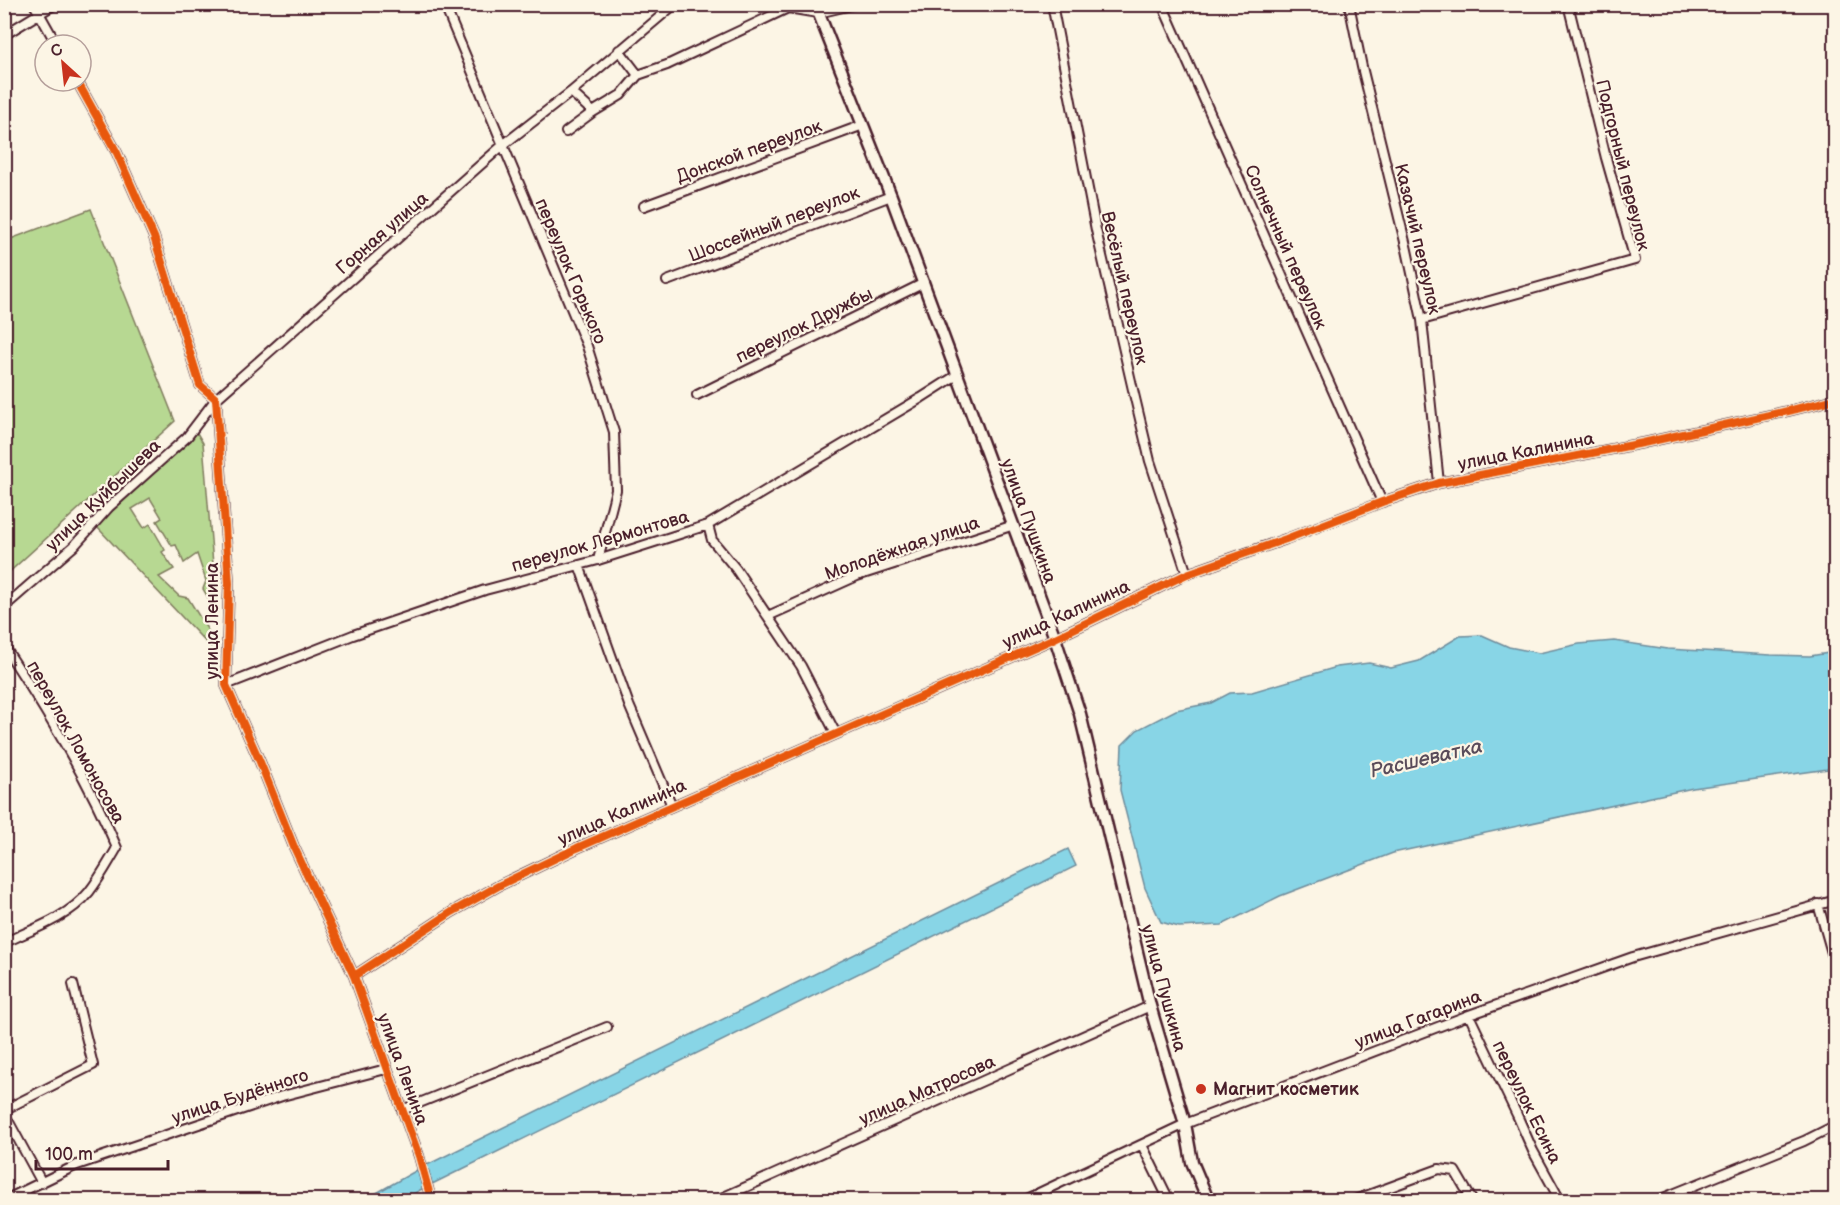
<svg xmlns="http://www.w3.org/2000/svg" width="1840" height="1205" viewBox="0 0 1840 1205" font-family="'Balsamiq Sans',sans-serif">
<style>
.green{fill:#b7d892;stroke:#807c5e;stroke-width:1.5}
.water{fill:#88d5e6;stroke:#6f8c9b;stroke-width:1.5}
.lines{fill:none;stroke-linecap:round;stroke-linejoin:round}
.minor-casing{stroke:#4a1f2b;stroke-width:12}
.secondary-casing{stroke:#4a1f2b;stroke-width:15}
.minor{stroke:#fcf5e5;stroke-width:8}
.secondary{stroke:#fcf5e5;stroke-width:10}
.cycleway-casing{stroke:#fcf5e5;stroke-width:11}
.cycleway{stroke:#e8590c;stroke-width:8}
.poi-dot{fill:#c8321e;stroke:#fcf5e5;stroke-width:2}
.labels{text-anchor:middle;stroke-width:4.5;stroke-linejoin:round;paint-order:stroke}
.street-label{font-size:18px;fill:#4a1f2b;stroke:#fcf5e5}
.poi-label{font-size:18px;font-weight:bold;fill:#4a1f2b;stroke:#fcf5e5;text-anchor:start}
.water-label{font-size:20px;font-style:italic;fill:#5a4c5a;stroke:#fcf5e5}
</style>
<rect width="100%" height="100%" fill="#fcf5e5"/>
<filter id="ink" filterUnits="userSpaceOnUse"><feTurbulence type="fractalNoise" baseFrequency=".0167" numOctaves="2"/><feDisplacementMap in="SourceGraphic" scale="12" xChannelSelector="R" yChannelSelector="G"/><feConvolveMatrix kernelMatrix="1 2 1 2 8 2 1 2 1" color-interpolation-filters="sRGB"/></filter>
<g filter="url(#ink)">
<path class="green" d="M 91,209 L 175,421 L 5,576 L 5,241 Z
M 197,433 L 203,443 L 217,613 L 203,589 L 206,581 L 197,554 L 184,563 L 176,545 L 172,546 L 157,521 L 162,518 L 150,498 L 132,509 L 144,528 L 150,524 L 165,550 L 162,552 L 174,569 L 159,577 L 179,596 L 188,598 L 217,645 L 215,652 L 97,527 L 98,524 Z"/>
<path class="water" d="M 1482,635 L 1509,647 L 1539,653 L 1579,644 L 1614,641 L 1668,649 L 1771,655 L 1810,656 L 1835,652 L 1835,768 L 1693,788 L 1393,853 L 1280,896 L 1222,925 L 1179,927 L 1161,922 L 1145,888 L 1120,790 L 1122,745 L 1137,730 L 1176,710 L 1211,703 L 1230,693 L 1252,692 L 1337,667 L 1369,663 L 1391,668 L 1419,661 L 1460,636 Z
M 1068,849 L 1076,866 L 420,1190 L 404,1200 L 364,1200 L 419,1169 Z"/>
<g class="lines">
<defs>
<path id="minor" d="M 34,4 L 57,45
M 444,4 L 587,346 L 614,432 L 616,490 L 598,560
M 1052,4 L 1096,230 L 1134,394 L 1150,461 L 1187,574
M 1162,4 L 1382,502
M 1349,4 L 1362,67 L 1407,250 L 1422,320 L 1439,483
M 4,35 L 55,4
M 619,50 L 638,75
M 77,81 L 117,153 L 154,237 L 200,385 L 216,399 L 229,583 L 226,685 L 260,762 L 294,847 L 354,976 L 419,1156 L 429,1192
M 571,92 L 593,112
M 566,132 L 593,112 L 621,95 L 638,75 L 667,65 L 788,8 L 818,13 L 856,4
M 644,206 L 863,125
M 667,281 L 891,196
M 1422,320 L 1635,260 L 1606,158 L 1568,4
M 697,395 L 924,283
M 708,525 L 712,540 L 736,569 L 801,666 L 836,734
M 579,565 L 629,705 L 672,806
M 4,607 L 74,546 L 109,507 L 187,437 L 216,399 L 503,145 L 571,92 L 675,4
M 768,616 L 857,576 L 1014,525
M 4,646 C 46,710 87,777 117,848 C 108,863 100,878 89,892 C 69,917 34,929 5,942
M 226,685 L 353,635 L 485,590 L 598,560 L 708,525 L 921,398 L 957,375
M 1818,904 L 1836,967
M 354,976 L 452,912 L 500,885 L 577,848 L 1055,638 L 1187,574 L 1286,539 L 1382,502 L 1439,483 L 1643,443 L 1788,411 L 1836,399
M 1469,1015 L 1517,1115 L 1533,1151 L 1560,1200
M 4,1110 L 93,1065 L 73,984
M 402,1110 L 607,1027
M 4,1113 L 42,1183
M 1142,1145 L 1169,1200
M 5,1200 L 77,1165 L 282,1096 L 386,1069
M 717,1200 L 1150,1006
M 1024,1200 L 1185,1124 L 1469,1015 L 1633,957 L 1836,900
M 1355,1200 L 1439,1169 L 1455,1171 L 1472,1200
M 1658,1200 L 1804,1141 L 1836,1125"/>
<path id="secondary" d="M 815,4 L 891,196 L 1055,638 L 1080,714 L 1150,1006 L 1185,1124 L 1192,1162 L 1208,1200"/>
</defs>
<use href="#minor" class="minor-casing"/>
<use href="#secondary" class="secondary-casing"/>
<use href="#minor" class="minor"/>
<use href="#secondary" class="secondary"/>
<defs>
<path id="cycleway" d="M 77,81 L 117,153 L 154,237 L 200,385 L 216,399 L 229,583 L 226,685 L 260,762 L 294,847 L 354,976 L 419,1156 L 429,1192
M 354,976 L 452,912 L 500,885 L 577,848 L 1055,638 L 1187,574 L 1286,539 L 1382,502 L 1439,483 L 1643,443 L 1788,411 L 1836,399"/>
</defs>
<use href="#cycleway" class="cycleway-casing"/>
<use href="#cycleway" class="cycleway"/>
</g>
</g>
<circle class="poi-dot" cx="1201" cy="1089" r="6"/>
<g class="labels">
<g class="street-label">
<text transform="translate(749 151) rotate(-20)" y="6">Донской переулок</text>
<text transform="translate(1623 165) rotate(76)" y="6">Подгорный переулок</text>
<text transform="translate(774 224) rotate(-21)" y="6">Шоссейный переулок</text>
<text transform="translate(382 233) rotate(-41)" y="6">Горная улица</text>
<text transform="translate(1418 239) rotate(77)" y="6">Казачий переулок</text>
<text transform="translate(1286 247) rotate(66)" y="6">Солнечный переулок</text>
<text transform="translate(571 271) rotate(67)" y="6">переулок Горького</text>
<text transform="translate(1125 288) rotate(77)" y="6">Весёлый переулок</text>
<text transform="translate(804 325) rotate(-26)" y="6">переулок Дружбы</text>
<text transform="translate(1526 451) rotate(-11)" y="6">улица Калинина</text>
<text transform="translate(103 495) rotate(-44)" y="6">улица Куйбышева</text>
<text transform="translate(1029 521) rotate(70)" y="6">улица Пушкина</text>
<text transform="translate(600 541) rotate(-16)" y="6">переулок Лермонтова</text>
<text transform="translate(902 548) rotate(-19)" y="6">Молодёжная улица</text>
<text transform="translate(1066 614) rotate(-25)" y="6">улица Калинина</text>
<text transform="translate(212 621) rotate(-90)" y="6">улица Ленина</text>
<text transform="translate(76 742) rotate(61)" y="6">переулок Ломоносова</text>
<text transform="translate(622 812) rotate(-24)" y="6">улица Калинина</text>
<text transform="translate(1164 988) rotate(75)" y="6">улица Пушкина</text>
<text transform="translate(1418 1019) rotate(-21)" y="6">улица Гагарина</text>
<text transform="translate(403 1069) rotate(70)" y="6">улица Ленина</text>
<text transform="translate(927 1090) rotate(-24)" y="6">улица Матросова</text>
<text transform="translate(240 1096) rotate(-18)" y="6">улица Будённого</text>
<text transform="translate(1527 1102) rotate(64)" y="6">переулок Есина</text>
</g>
<g class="poi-label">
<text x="1213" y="1095">Магнит косметик</text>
</g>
<g class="water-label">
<text transform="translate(1426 758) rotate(-13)" y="7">Расшеватка</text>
</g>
</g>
<rect width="1840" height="1205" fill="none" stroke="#fcf5e5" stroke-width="24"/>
<rect x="12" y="12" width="1816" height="1181" fill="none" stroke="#4a1f2b" stroke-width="2" filter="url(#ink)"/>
<g transform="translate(63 63) rotate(333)"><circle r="28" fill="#fcf5e5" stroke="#b59f9b" stroke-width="1.5"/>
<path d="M0-4.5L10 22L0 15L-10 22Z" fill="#c8321e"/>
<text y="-9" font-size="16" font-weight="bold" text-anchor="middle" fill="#4a1f2b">С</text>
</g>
<path d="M36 1160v9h132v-9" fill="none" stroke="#4a1f2b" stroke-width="3"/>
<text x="45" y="1160" font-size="18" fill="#4a1f2b" stroke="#fcf5e5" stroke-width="4.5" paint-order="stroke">100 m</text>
</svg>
